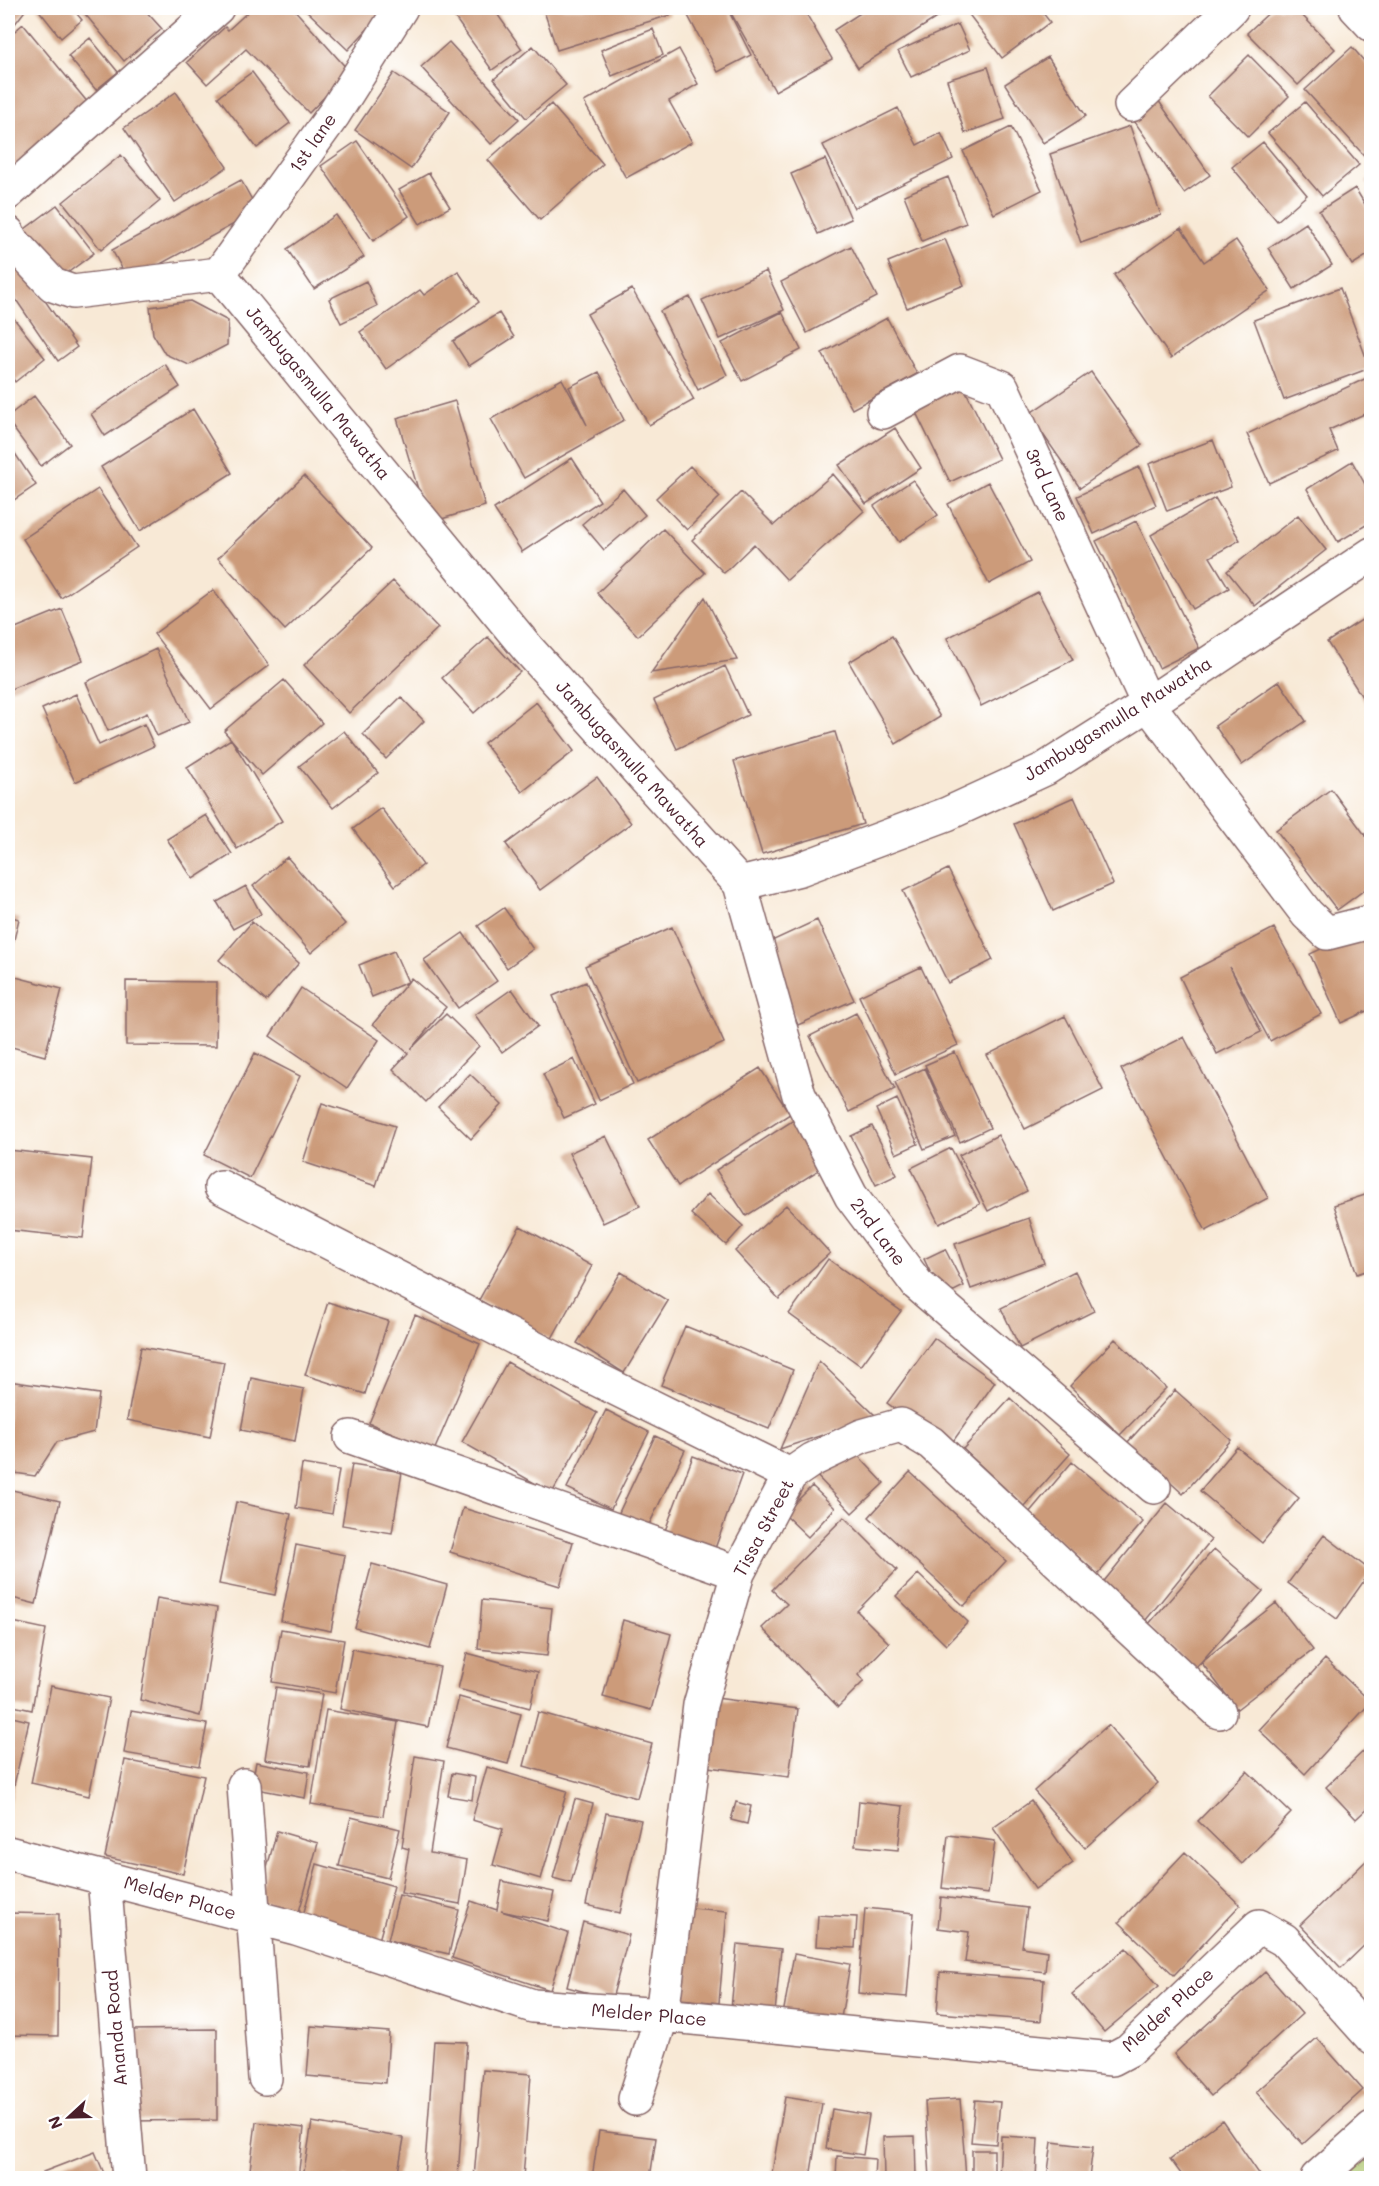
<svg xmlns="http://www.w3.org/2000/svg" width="1379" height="2186" viewBox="0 0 1379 2186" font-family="Mali,sans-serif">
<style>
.green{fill:#aac369;stroke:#7a714a;stroke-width:1.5}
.building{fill:#cc9b7a}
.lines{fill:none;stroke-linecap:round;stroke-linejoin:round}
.minor-casing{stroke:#876667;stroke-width:36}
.minor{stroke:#fff;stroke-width:33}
.labels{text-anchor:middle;stroke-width:4.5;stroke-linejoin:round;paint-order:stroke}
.street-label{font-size:18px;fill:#4a1f2b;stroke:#fff}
</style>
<rect width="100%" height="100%" fill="#fff"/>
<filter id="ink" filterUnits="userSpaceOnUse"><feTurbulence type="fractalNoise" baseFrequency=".0167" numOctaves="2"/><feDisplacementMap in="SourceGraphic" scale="12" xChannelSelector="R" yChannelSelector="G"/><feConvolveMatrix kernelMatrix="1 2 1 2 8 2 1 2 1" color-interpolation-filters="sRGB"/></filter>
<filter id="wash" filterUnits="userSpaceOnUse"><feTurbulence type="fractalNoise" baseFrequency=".008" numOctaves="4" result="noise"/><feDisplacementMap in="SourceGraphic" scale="24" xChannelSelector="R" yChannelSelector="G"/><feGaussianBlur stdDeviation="1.35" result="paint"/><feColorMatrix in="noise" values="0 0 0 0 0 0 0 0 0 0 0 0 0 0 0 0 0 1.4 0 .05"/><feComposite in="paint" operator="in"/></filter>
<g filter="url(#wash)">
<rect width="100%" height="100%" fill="#f8e9d6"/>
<path class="green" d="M 1371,2129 L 1371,2178 L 1313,2178 Z"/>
<g id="blocks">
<path class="building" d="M 8,8 L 27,8 L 8,33 Z
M 37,8 L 72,8 L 82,20 L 61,38 Z
M 80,8 L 143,8 L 162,29 L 124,61 Z
M 252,8 L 293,8 L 349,71 L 309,113 L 246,49 L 207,84 L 187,62 L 225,27 L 228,30 Z
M 304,8 L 387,8 L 348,50 Z
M 448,8 L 493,8 L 522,49 L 492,70 Z
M 543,8 L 667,8 L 670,15 L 557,50 Z
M 689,8 L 727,8 L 751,55 L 718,72 L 685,10 Z
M 741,8 L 803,8 L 832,59 L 775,91 L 731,13 Z
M 868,8 L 936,8 L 941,15 L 858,68 L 834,30 Z
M 964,8 L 1039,8 L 1050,22 L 1002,58 Z
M 1274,8 L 1295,8 L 1335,49 L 1298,85 L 1247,33 Z
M 23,24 L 89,104 L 8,172 L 8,37 Z
M 958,24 L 970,50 L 911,77 L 898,51 Z
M 653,29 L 663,55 L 612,76 L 601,50 Z
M 90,38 L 118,72 L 96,90 L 68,56 Z
M 449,42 L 519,119 L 491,144 L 421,67 Z
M 533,46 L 566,85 L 526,118 L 494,79 Z
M 1352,47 L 1371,69 L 1371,160 L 1370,162 L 1305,90 Z
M 679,49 L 698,84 L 669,101 L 692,142 L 626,178 L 584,102 Z
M 1249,55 L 1289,96 L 1248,137 L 1208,96 Z
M 1048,57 L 1086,116 L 1043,143 L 1005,84 Z
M 988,67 L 1005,119 L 965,133 L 947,80 Z
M 252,72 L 290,123 L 257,148 L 218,97 Z
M 394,73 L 450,112 L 411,169 L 355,130 Z
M 176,92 L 227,167 L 175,202 L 124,128 Z
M 1156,97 L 1210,175 L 1184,193 L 1130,115 Z
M 1305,102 L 1359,165 L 1322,196 L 1268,133 Z
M 551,104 L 603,164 L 540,220 L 488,160 Z
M 898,108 L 917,145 L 941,133 L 953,159 L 854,208 L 823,145 Z
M 1130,126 L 1161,215 L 1081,243 L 1050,154 Z
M 1011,127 L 1042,190 L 994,214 L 963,151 Z
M 357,141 L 409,216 L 373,241 L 321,166 Z
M 1263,142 L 1307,195 L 1277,221 L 1232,167 Z
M 121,155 L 160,201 L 101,250 L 63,202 Z
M 825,159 L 851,219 L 818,234 L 791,174 Z
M 429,173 L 450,207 L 420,224 L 399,190 Z
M 948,177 L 966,223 L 922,241 L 904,195 Z
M 1371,178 L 1371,191 L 1366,182 Z
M 241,180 L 258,211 L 129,281 L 112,250 Z
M 1355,188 L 1371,214 L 1371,253 L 1352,265 L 1319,211 Z
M 57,205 L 94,253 L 58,280 L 21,232 Z
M 336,215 L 364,257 L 314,289 L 287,249 Z
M 1306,223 L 1332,265 L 1294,289 L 1268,248 Z
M 1181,228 L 1204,262 L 1236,240 L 1270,290 L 1171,358 L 1114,275 Z
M 945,239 L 964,285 L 907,308 L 888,262 Z
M 851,246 L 877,297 L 807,333 L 781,282 Z
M 19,263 L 77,347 L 58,361 L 8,288 L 8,271 Z
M 458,271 L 479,302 L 386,369 L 360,332 L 420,290 L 424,295 Z
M 766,271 L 784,310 L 720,339 L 702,300 Z
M 366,281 L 377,306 L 341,323 L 329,299 Z
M 1340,288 L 1370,368 L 1284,400 L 1254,320 Z
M 632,289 L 694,400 L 649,425 L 587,314 Z
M 690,297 L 727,375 L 698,390 L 660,311 Z
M 190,301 L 228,321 L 227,345 L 189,365 L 165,354 L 153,334 L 150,307 Z
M 8,311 L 45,358 L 15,382 L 8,372 Z
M 782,312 L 801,350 L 742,381 L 722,343 Z
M 499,313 L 514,337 L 469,366 L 453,341 Z
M 887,318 L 917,374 L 852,409 L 822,353 Z
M 165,364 L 180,387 L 105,436 L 91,414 Z
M 599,372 L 624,420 L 594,436 L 594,438 L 524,478 L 491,419 L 562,379 L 587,425 L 569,387 Z
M 1091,372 L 1142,445 L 1080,488 L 1029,414 Z
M 957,373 L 999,459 L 950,482 L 908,396 Z
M 1371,376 L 1371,411 L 1329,430 L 1338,451 L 1269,483 L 1247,434 Z
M 34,396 L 70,444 L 41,466 L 8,421 L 8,416 Z
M 455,401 L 485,506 L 428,523 L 397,418 Z
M 193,409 L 232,473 L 140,531 L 101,467 Z
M 895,428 L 921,468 L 866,504 L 839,465 Z
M 1213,440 L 1231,487 L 1167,511 L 1149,464 Z
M 8,443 L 36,485 L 8,504 Z
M 572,458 L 600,501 L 522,552 L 494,509 Z
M 1352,461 L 1371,495 L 1371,522 L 1338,542 L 1307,489 Z
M 690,466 L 720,497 L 687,530 L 656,498 Z
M 1139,467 L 1156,505 L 1094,534 L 1077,496 Z
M 833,474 L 864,511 L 787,580 L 754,544 L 724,573 L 692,540 L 741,492 L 774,525 Z
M 304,476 L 372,548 L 285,630 L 218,558 Z
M 913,480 L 938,515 L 899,542 L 874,506 Z
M 988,482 L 1030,562 L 989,584 L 948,504 Z
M 98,489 L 137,547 L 61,598 L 23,539 Z
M 623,489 L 645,515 L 604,550 L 582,524 Z
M 1215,498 L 1240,540 L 1210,557 L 1229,588 L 1193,609 L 1151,535 Z
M 1298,515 L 1326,550 L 1255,606 L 1227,571 Z
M 1136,521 L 1199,648 L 1159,668 L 1096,541 Z
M 663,529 L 705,573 L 638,636 L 597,593 Z
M 393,581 L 438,628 L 349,713 L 304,665 Z
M 213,590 L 269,665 L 211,709 L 154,634 Z
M 1038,592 L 1073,660 L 981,706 L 947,638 Z
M 705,597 L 737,660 L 651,673 Z
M 62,609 L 83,660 L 8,690 L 8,631 Z
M 1371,614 L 1371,711 L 1327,642 Z
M 892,636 L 940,717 L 896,744 L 849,662 Z
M 488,637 L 520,672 L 474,713 L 442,678 Z
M 156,649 L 189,722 L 157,736 L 147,713 L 108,731 L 86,682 Z
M 725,666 L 748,715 L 677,749 L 654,700 Z
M 284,680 L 322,723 L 262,775 L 224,731 Z
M 1279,681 L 1306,721 L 1242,765 L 1215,726 Z
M 76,694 L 99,745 L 144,724 L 154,746 L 75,782 L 42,709 Z
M 401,697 L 424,721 L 386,759 L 363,734 Z
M 536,702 L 574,751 L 522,792 L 484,743 Z
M 344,731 L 378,773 L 333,808 L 299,766 Z
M 835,732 L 863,824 L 762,854 L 734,761 Z
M 231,739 L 282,821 L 237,849 L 187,767 Z
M 597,777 L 631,823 L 540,890 L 506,844 Z
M 1331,789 L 1371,843 L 1371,885 L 1337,910 L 1276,830 Z
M 1074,797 L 1113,884 L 1053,911 L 1014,824 Z
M 381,808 L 423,865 L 395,886 L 353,829 Z
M 206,815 L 232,854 L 193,879 L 167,839 Z
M 287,857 L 345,924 L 311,953 L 253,886 Z
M 948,869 L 993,960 L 948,983 L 903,891 Z
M 246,886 L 261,914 L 233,929 L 217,902 Z
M 504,908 L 533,949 L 507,968 L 478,926 Z
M 8,916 L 19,919 L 8,964 Z
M 817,920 L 854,1000 L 798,1025 L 763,945 Z
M 252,922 L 299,963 L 266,1001 L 219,960 Z
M 1371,926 L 1371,1009 L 1341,1023 L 1310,954 Z
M 672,927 L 724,1043 L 637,1083 L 585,966 Z
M 1274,928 L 1321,1014 L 1270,1041 L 1230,967 L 1261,1032 L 1217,1054 L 1180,977 Z
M 463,933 L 497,981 L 458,1008 L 424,960 Z
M 394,951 L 408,982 L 411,978 L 446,1007 L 411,1049 L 446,1014 L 479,1046 L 426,1102 L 393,1069 L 408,1053 L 373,1024 L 408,982 L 372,997 L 359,965 Z
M 921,967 L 958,1045 L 896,1074 L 859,996 Z
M 8,975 L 62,989 L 45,1056 L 8,1046 Z
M 126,981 L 217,982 L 216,1046 L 126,1045 Z
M 586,982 L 633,1084 L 599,1100 L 553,996 Z
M 301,988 L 379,1040 L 347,1088 L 270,1036 Z
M 512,989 L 538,1026 L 502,1052 L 475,1015 Z
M 856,1013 L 895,1089 L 849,1112 L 810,1036 Z
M 1065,1016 L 1103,1090 L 1025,1129 L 987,1055 Z
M 1184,1037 L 1268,1198 L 1206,1231 L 1121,1069 Z
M 955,1052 L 990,1128 L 960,1142 L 925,1065 Z
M 255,1053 L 300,1076 L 250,1178 L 204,1155 Z
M 574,1059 L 595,1104 L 564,1118 L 543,1074 Z
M 760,1068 L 790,1114 L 678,1186 L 648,1140 Z
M 925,1068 L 955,1136 L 924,1149 L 895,1082 Z
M 470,1074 L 502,1105 L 471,1139 L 438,1107 Z
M 897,1099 L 918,1144 L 896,1154 L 876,1109 Z
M 322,1103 L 395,1126 L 376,1186 L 303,1162 Z
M 800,1116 L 830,1163 L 746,1216 L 716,1170 Z
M 872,1126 L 897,1175 L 876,1185 L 851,1136 Z
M 998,1135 L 1027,1191 L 988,1211 L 959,1155 Z
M 606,1136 L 640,1206 L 603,1223 L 569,1153 Z
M 951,1148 L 980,1204 L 939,1224 L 911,1168 Z
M 8,1150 L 92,1159 L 83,1238 L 8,1230 Z
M 1371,1193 L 1371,1269 L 1357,1274 L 1334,1205 Z
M 708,1194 L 743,1226 L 726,1245 L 691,1214 Z
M 786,1205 L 830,1253 L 779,1299 L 735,1251 Z
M 1029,1218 L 1044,1263 L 971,1289 L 955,1244 Z
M 520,1226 L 592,1266 L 551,1340 L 479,1300 Z
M 945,1249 L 964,1286 L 942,1297 L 924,1259 Z
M 828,1259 L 901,1311 L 861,1366 L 789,1314 Z
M 1075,1271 L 1094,1311 L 1020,1348 L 1001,1308 Z
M 621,1272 L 668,1301 L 624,1373 L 577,1343 Z
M 328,1302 L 388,1321 L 365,1394 L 305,1375 Z
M 415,1315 L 480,1344 L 434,1451 L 369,1423 Z
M 685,1326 L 793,1370 L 769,1429 L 661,1385 Z
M 934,1338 L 995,1382 L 949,1447 L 887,1403 Z
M 1115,1339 L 1166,1388 L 1120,1435 L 1070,1386 Z
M 141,1347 L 224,1362 L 210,1437 L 127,1420 Z
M 819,1361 L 877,1417 L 780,1449 Z
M 507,1362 L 597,1413 L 552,1493 L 462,1442 Z
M 251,1378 L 304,1389 L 295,1441 L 241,1430 Z
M 8,1381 L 99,1394 L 94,1432 L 57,1442 L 35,1476 L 8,1472 Z
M 1175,1390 L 1231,1440 L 1183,1494 L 1127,1443 Z
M 1010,1398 L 1070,1454 L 1024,1506 L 963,1449 Z
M 606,1410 L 649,1432 L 611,1509 L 567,1488 Z
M 655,1436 L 685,1450 L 645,1533 L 616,1519 Z
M 847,1444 L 884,1483 L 852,1513 L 815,1474 Z
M 1237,1447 L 1299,1498 L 1262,1543 L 1200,1491 Z
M 693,1456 L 742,1474 L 713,1554 L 663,1536 Z
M 1072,1462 L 1143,1522 L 1098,1574 L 1028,1514 Z
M 302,1464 L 339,1470 L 332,1514 L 296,1508 Z
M 352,1464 L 402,1472 L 392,1533 L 342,1525 Z
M 910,1472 L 1006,1561 L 964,1606 L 869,1517 Z
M 812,1486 L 835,1508 L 808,1537 L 784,1514 Z
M 8,1489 L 60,1501 L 36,1604 L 8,1597 Z
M 236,1502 L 291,1514 L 275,1595 L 219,1584 Z
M 1167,1503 L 1211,1540 L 1141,1626 L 1097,1590 Z
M 463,1508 L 573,1542 L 560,1586 L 450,1552 Z
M 844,1517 L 897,1570 L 857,1611 L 889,1643 L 858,1675 L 864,1681 L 838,1707 L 762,1628 L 787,1604 L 772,1590 Z
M 1324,1535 L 1371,1571 L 1337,1619 L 1288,1583 Z
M 296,1545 L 345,1555 L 331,1631 L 281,1621 Z
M 1214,1549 L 1263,1591 L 1201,1662 L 1276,1603 L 1313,1650 L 1237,1709 L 1201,1662 L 1195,1668 L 1147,1626 Z
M 372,1564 L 447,1585 L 430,1649 L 355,1628 Z
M 918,1574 L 968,1622 L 946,1645 L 896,1596 Z
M 157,1598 L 217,1608 L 200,1716 L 140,1700 Z
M 482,1600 L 552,1608 L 547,1656 L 478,1649 Z
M 623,1620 L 671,1634 L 651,1710 L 603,1697 Z
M 8,1621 L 46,1629 L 32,1710 L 8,1705 Z
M 281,1629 L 344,1640 L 335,1693 L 272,1682 Z
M 352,1649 L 440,1667 L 428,1727 L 340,1709 Z
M 467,1653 L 538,1672 L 530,1708 L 458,1689 Z
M 1325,1659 L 1371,1702 L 1305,1774 L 1259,1730 Z
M 51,1686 L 109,1698 L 89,1796 L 31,1783 Z
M 276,1687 L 322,1694 L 310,1766 L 265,1759 Z
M 459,1697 L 521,1714 L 508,1764 L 446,1748 Z
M 716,1698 L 798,1709 L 789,1777 L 708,1767 Z
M 326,1710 L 398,1722 L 383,1816 L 311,1804 Z
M 131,1711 L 207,1724 L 199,1766 L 124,1753 Z
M 538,1712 L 652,1744 L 637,1798 L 524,1766 Z
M 8,1716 L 29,1721 L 8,1811 Z
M 1108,1725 L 1158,1783 L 1085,1848 L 1034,1791 Z
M 1371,1744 L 1371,1805 L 1356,1819 L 1326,1787 Z
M 415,1756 L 444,1761 L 430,1853 L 467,1860 L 460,1904 L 401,1893 L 409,1849 L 402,1847 Z
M 125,1760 L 204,1776 L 183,1874 L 105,1857 Z
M 256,1762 L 309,1772 L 305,1798 L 251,1788 Z
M 487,1767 L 567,1791 L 541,1879 L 493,1865 L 503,1829 L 472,1820 Z
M 1247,1771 L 1291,1813 L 1242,1864 L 1198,1821 Z
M 452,1773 L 475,1777 L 472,1800 L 448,1796 Z
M 575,1799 L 593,1804 L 571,1883 L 553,1878 Z
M 859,1801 L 903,1806 L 898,1850 L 855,1846 Z
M 1031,1801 L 1073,1863 L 1035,1889 L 993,1828 Z
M 736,1802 L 751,1806 L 747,1824 L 731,1820 Z
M 606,1813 L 641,1820 L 620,1913 L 586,1905 Z
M 351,1817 L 400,1829 L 388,1878 L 339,1866 Z
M 277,1831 L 318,1843 L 299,1912 L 258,1901 Z
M 948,1835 L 995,1841 L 988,1894 L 942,1888 Z
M 1185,1852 L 1240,1905 L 1174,1975 L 1119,1922 Z
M 1371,1856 L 1371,1939 L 1341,1968 L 1300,1925 Z
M 317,1864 L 394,1886 L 378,1944 L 301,1923 Z
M 502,1881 L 554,1892 L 548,1921 L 501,1911 L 568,1933 L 550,1990 L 452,1958 L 471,1901 L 497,1910 Z
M 399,1895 L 459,1910 L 449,1954 L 388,1940 Z
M 941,1897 L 1027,1908 L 1022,1947 L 1047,1951 L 1045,1972 L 965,1962 L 969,1932 L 938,1928 Z
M 679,1907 L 727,1911 L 719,2003 L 670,1998 Z
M 865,1908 L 914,1913 L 907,1997 L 858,1993 Z
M 8,1913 L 59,1914 L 58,2036 L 8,2035 Z
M 818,1915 L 857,1917 L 855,1948 L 816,1946 Z
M 583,1922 L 629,1935 L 612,1999 L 567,1987 Z
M 737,1944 L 781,1949 L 775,2013 L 731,2009 Z
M 1126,1948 L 1159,1986 L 1104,2032 L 1072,1994 Z
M 794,1954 L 850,1964 L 839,2030 L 782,2020 Z
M 940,1972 L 1044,1980 L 1041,2021 L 937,2013 Z
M 1265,1972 L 1302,2014 L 1211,2096 L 1174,2054 Z
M 311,2026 L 389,2032 L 386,2083 L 307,2076 Z
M 217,2029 L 217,2120 L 129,2121 L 128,2030 Z
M 1317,2038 L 1363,2090 L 1303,2144 L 1256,2092 Z
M 434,2041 L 467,2042 L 458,2178 L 424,2178 Z
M 483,2070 L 531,2074 L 523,2178 L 474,2178 Z
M 785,2097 L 822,2103 L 810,2178 L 771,2178 Z
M 960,2099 L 966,2178 L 930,2178 L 925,2101 Z
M 975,2100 L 1000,2102 L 996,2144 L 971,2142 Z
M 832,2109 L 869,2115 L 863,2155 L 826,2149 Z
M 1222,2120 L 1260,2175 L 1256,2178 L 1184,2178 L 1170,2159 Z
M 256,2122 L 304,2128 L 298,2178 L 249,2178 Z
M 312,2122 L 404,2138 L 397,2178 L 303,2178 Z
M 599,2131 L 656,2138 L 650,2178 L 592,2178 Z
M 915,2136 L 916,2178 L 884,2178 L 883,2137 Z
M 1001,2136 L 1038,2138 L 1036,2178 L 999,2178 Z
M 1052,2142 L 1093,2147 L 1089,2178 L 1047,2178 Z
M 972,2150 L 994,2150 L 994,2178 L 972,2178 Z
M 95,2152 L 106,2178 L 46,2178 L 43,2172 Z
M 837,2156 L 875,2159 L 874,2178 L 836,2178 Z"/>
</g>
</g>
<g filter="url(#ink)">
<use href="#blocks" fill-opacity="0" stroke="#876667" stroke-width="1.5"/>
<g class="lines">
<defs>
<path id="minor" d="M 1356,8 L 1372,25
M 1131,105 L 1232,8
M 8,193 L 217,8
M 8,233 L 11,240 L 53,285 L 73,292 L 219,274 L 528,649 L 740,884 L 800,869 L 947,814 L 1045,769 L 1148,704 L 1372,554
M 219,274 L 334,114 L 401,8
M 883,412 L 960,371 L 1002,387 L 1148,704 L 1307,914 L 1327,933 L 1370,922
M 740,884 L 799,1095 L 851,1196 L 917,1284 L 1154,1487
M 221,1187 L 546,1354 L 790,1475
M 351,1437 L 738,1573
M 244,1785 L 265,2078
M 8,1853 L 296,1928 L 533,2006 L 662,2015 L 1112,2059 L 1129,2050 L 1259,1926 L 1284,1940 L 1372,2038
M 104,1877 L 129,2178
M 635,2099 L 662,2015 L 700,1705 L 738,1573 L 790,1475 L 812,1460 L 862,1436 L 901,1425 L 931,1443 L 1219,1712
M 1317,2178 L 1372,2129"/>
</defs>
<use href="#minor" class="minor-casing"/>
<use href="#minor" class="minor"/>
</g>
</g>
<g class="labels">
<g class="street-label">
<text transform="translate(313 143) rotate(-55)" y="6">1st lane</text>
<text transform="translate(318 393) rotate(51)" y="6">Jambugasmulla Mawatha</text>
<text transform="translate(1047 485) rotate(65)" y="6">3rd Lane</text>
<text transform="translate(1118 719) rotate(-32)" y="6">Jambugasmulla Mawatha</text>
<text transform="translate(632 764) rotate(48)" y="6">Jambugasmulla Mawatha</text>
<text transform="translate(878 1232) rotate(53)" y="6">2nd Lane</text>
<text transform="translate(764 1528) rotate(-62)" y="6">Tissa Street</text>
<text transform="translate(180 1898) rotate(16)" y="6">Melder Place</text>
<text transform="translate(1168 2010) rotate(-42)" y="6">Melder Place</text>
<text transform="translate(649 2015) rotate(5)" y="6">Melder Place</text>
<text transform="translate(116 2028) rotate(-95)" y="6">Ananda Road</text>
</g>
</g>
<rect width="1379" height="2186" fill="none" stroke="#fff" stroke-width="30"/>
<g transform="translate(69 2117) rotate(248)" stroke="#ffffff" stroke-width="4.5" paint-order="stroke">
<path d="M0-4.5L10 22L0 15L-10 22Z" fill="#4a1f2b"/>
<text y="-9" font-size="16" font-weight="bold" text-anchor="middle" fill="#4a1f2b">N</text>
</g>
</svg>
